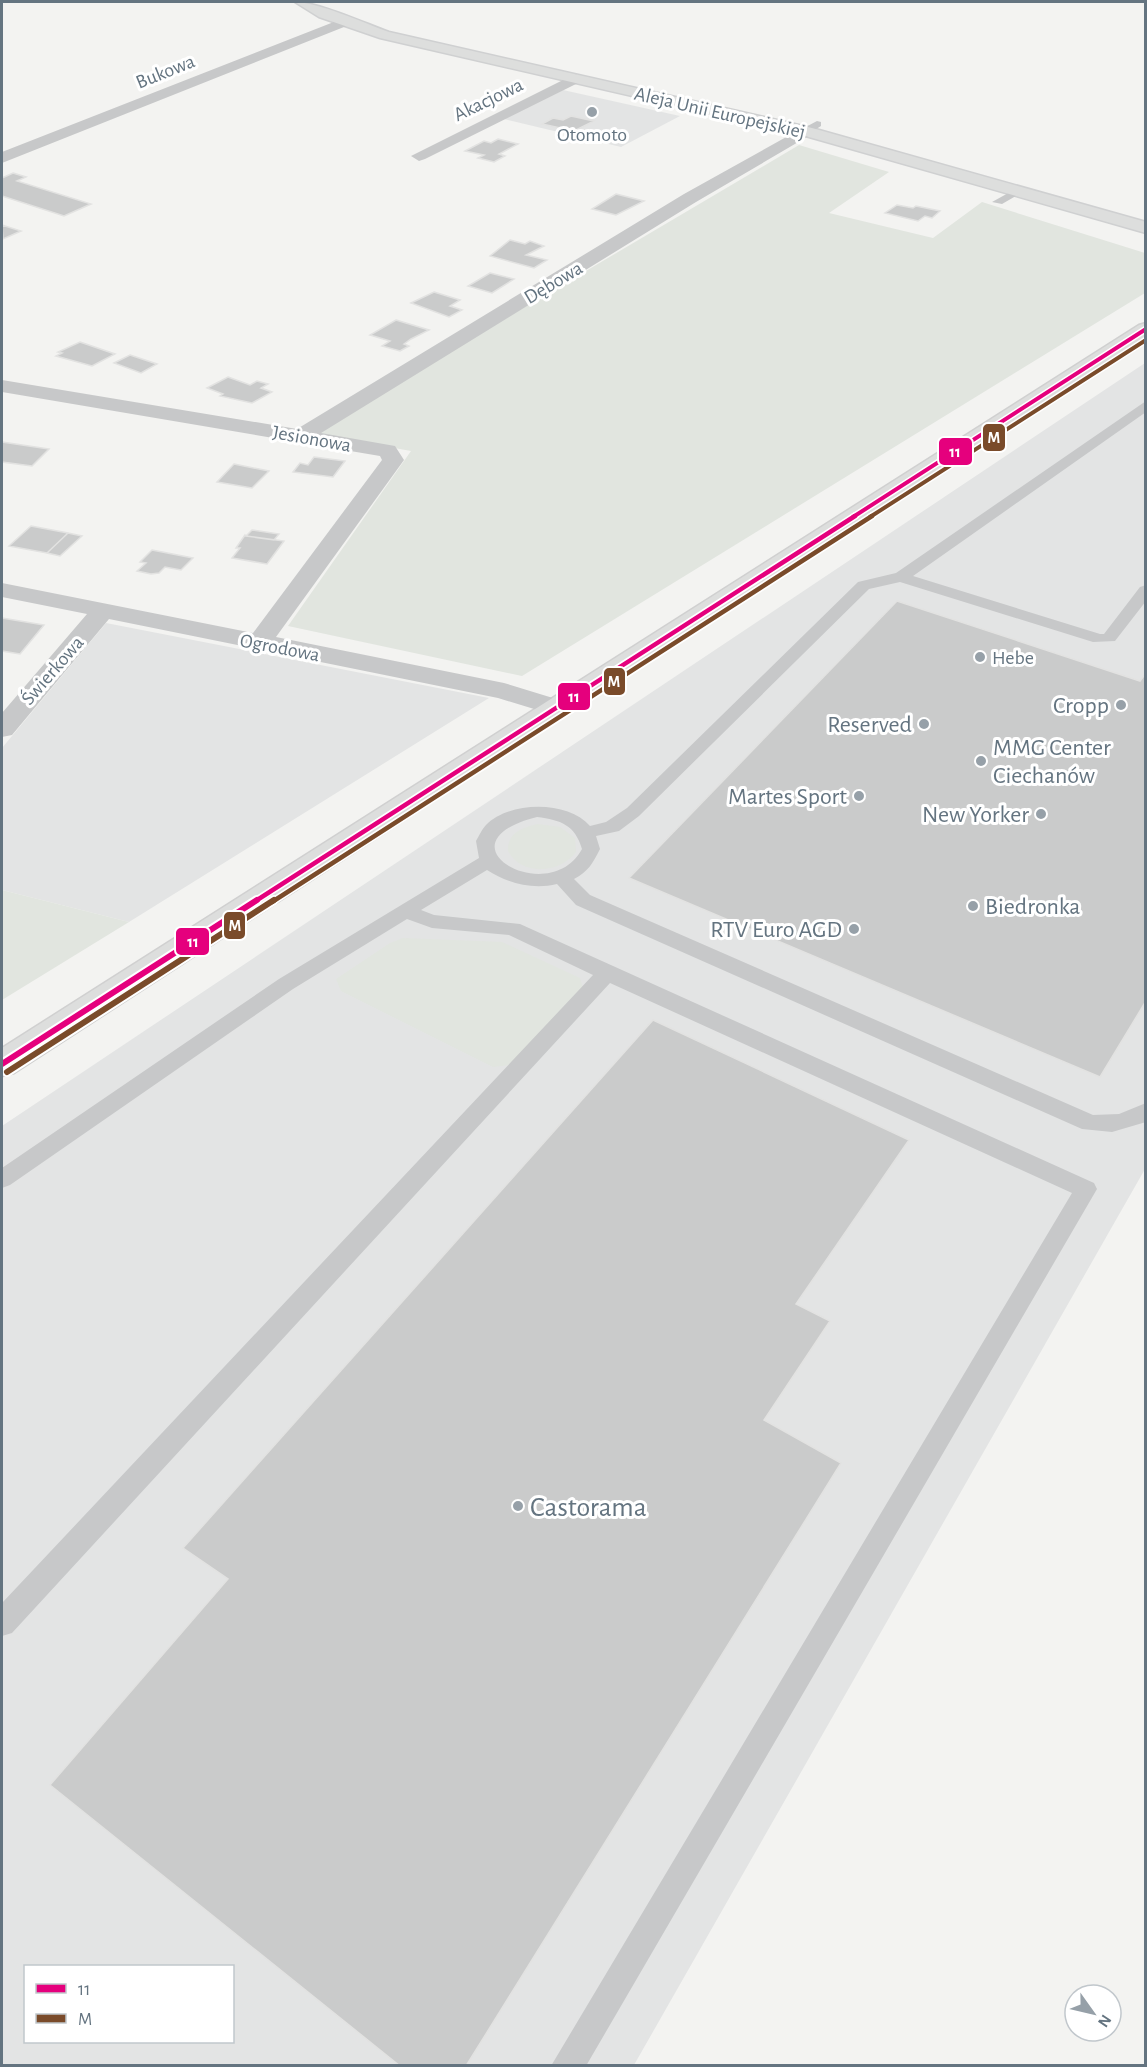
<svg xmlns="http://www.w3.org/2000/svg" width="1147" height="2067" viewBox="0 0 1147 2067" font-family="'Alegreya Sans',sans-serif">
<style>
.built{fill:#e3e4e4;fill-rule:evenodd}
.green{fill:#e1e5df}
.building{fill:#cacbcb;stroke:#e2e2e1;stroke-width:1.5}
.lines{fill:none;stroke-linecap:round;stroke-linejoin:round}
.secondary-casing{stroke:#cfd0d1;stroke-width:3}
.primary-casing{stroke:#d0d0d0;stroke-width:3}
.service{fill:#c7c8c9;fill-rule:evenodd}
.minor{fill:#c7c8c9;fill-rule:evenodd}
.secondary{fill:#dddedd;fill-rule:evenodd}
.primary{fill:#dddedd;fill-rule:evenodd}
.bus-1-far2-casing{stroke:#fff;stroke-width:7}
.bus-1-far1-casing{stroke:#fff;stroke-width:8}
.bus-1-casing{stroke:#fff;stroke-width:10}
.bus-2-far2-casing{stroke:#fff;stroke-width:7}
.bus-2-far1-casing{stroke:#fff;stroke-width:8}
.bus-2-casing{stroke:#fff;stroke-width:10}
.bus-1-far2{stroke:#e5007d;stroke-width:4}
.bus-1-far1{stroke:#e5007d;stroke-width:4.5}
.bus-1{stroke:#e5007d;stroke-width:6}
.bus-2-far2{stroke:#7a4b2a;stroke-width:4}
.bus-2-far1{stroke:#7a4b2a;stroke-width:4.5}
.bus-2{stroke:#7a4b2a;stroke-width:6}
.poi-dot{fill:#96a0a8;stroke:#fff;stroke-width:2}
.labels{text-anchor:middle;stroke-width:6;stroke-linejoin:round;paint-order:stroke}
.far-street-label{font-size:20px;fill:#647480;stroke:#fff}
.far-poi-label{font-size:20px;fill:#647480;stroke:#fff}
.poi-label{font-size:24px;fill:#647480;stroke:#fff;text-anchor:end}
.near-poi-label{font-size:28px;fill:#647480;stroke:#fff;text-anchor:start}
.line-badge{stroke:#fff;stroke-width:2}
.badge-label{font-size:16px;text-anchor:middle;font-weight:bold;fill:#fff}
</style>
<rect width="100%" height="100%" fill="#f3f3f1"/>
<path class="built" d="M 563,90 L 680,116 L 621,147 L 504,119 Z
M 1145,363 L 1145,1169 L 634,2065 L 2,2065 L 2,1126 ZM 26,1966 L 232,1966 L 232,2042 L 26,2042 Z
M 106,623 L 489,698 L 129,922 L 2,890 L 2,748 Z"/>
<path class="green" d="M 799,145 L 889,172 L 829,213 L 933,238 L 982,202 L 1145,253 L 1145,293 L 522,676 L 288,626 L 411,451 L 312,433 Z
M 538,824 L 560,827 L 575,838 L 576,852 C 560,874 521,876 508,851 C 507,833 523,827 538,824 Z
M 2,890 L 129,922 L 2,1000 Z
M 403,938 L 502,942 L 580,978 L 583,988 L 510,1065 L 493,1067 L 341,991 L 336,979 L 390,943 Z"/>
<path class="building" d="M 571,116 L 594,121 L 574,131 L 542,124 L 553,118 L 563,120 Z
M 498,139 L 518,144 L 499,154 L 505,156 L 494,162 L 478,158 L 484,155 L 465,151 L 484,141 L 491,143 Z
M 13,173 L 26,177 L 17,181 L 91,204 L 64,216 L 2,196 L 2,178 Z
M 616,194 L 644,201 L 616,215 L 592,209 Z
M 897,205 L 913,208 L 916,206 L 940,211 L 932,218 L 925,216 L 918,221 L 885,213 Z
M 2,225 L 21,231 L 3,239 Z
M 510,240 L 525,244 L 530,241 L 544,246 L 526,255 L 547,260 L 534,268 L 490,256 Z
M 490,273 L 514,279 L 492,293 L 468,286 Z
M 434,292 L 460,300 L 450,306 L 462,310 L 449,317 L 411,303 Z
M 396,320 L 429,330 L 411,339 L 404,344 L 409,346 L 400,351 L 382,346 L 390,341 L 370,335 Z
M 80,342 L 115,354 L 92,366 L 56,356 L 62,353 L 58,352 Z
M 130,355 L 157,364 L 141,373 L 114,363 Z
M 228,377 L 250,385 L 257,381 L 268,384 L 261,388 L 272,392 L 252,403 L 220,396 L 223,394 L 207,388 Z
M 2,442 L 49,449 L 32,466 L 2,462 Z
M 314,457 L 345,461 L 333,477 L 293,472 L 300,463 L 308,465 Z
M 234,464 L 269,471 L 252,488 L 217,482 Z
M 31,526 L 68,533 L 47,553 L 9,546 Z
M 252,530 L 279,534 L 274,540 L 246,536 Z
M 68,533 L 82,536 L 60,556 L 47,553 Z
M 245,535 L 246,536 L 284,541 L 267,564 L 232,558 L 240,548 L 236,548 Z
M 152,550 L 193,558 L 181,570 L 165,567 L 159,573 L 151,574 L 137,571 L 146,563 L 140,562 Z
M 897,601 L 1140,681 L 1146,673 L 1146,1001 L 1100,1077 L 629,878 Z
M 2,618 L 44,625 L 20,654 L 2,651 Z
M 653,1020 L 909,1140 L 796,1304 L 830,1321 L 764,1420 L 841,1463 L 466,2066 L 400,2066 L 50,1785 L 228,1579 L 183,1548 Z"/>
<g class="lines">
<defs>
<path id="secondary" d="M 295,2 C 318,2 364,23 389,32 L 812,128 L 1146,222 L 1146,233 L 802,135 L 380,38 L 319,17 Z"/>
<path id="primary" d="M 1146,323 L 1146,338 L 14,1073 L 2,1076 L 2,1048 L 1139,325 Z"/>
</defs>
<use href="#secondary" class="secondary-casing"/>
<use href="#primary" class="primary-casing"/>
<path class="service" d="M 817,121 L 821,122 L 821,126 L 810,133 L 802,133 L 802,129 Z
M 1012,191 L 1021,193 L 1002,204 L 992,202 Z
M 1146,401 L 1146,412 L 913,576 L 1100,634 L 1104,634 L 1140,587 L 1146,585 L 1146,601 L 1115,641 L 1093,642 L 900,582 L 869,589 L 639,816 L 619,831 L 596,836 L 600,849 C 593,863 588,872 574,879 L 590,895 L 1093,1115 L 1119,1114 L 1146,1103 L 1146,1122 L 1112,1132 L 1082,1129 L 576,905 L 557,884 C 532,890 507,883 487,870 L 421,910 L 434,915 L 520,924 L 1094,1183 L 1097,1189 L 586,2066 L 551,2066 L 1072,1193 L 610,983 L 12,1633 L 2,1636 L 2,1603 L 593,975 L 509,935 L 432,928 L 407,919 L 293,989 L 10,1185 L 2,1188 L 2,1168 L 279,979 L 479,858 L 476,841 C 479,836 482,829 486,825 C 509,801 568,800 590,826 L 606,822 L 627,808 L 858,582 L 896,573 ZM 537,817 C 561,820 575,825 582,849 C 549,910 433,843 537,817 Z"/>
<path class="minor" d="M 344,18 L 349,19 L 349,25 L 2,163 L 2,152 Z
M 575,74 L 580,76 L 583,79 L 580,82 L 425,159 L 419,161 L 411,156 Z
M 806,126 L 812,128 L 814,131 L 812,134 L 696,202 L 321,433 L 395,446 L 404,460 L 276,637 L 504,683 L 566,702 L 570,708 L 566,714 L 557,716 L 498,698 L 109,619 L 12,735 L 2,737 L 2,713 L 87,614 L 2,597 L 2,583 L 253,633 L 382,460 L 380,456 L 2,392 L 2,380 L 297,429 L 684,194 Z"/>
<use href="#secondary" class="secondary"/>
<use href="#primary" class="primary"/>
<defs>
<path id="bus-1-far2" d="M 853,517 L 1146,329"/>
<path id="bus-1-far1" d="M 254,902 L 855,516"/>
<path id="bus-1" d="M 2,1064 L 257,900"/>
<path id="bus-2-far2" d="M 870,517 L 1146,340"/>
<path id="bus-2-far1" d="M 272,902 L 872,516"/>
<path id="bus-2" d="M 7,1072 L 274,900"/>
</defs>
<use href="#bus-1-far2" class="bus-1-far2-casing"/>
<use href="#bus-1-far1" class="bus-1-far1-casing"/>
<use href="#bus-1" class="bus-1-casing"/>
<use href="#bus-2-far2" class="bus-2-far2-casing"/>
<use href="#bus-2-far1" class="bus-2-far1-casing"/>
<use href="#bus-2" class="bus-2-casing"/>
<use href="#bus-1-far2" class="bus-1-far2"/>
<use href="#bus-1-far1" class="bus-1-far1"/>
<use href="#bus-1" class="bus-1"/>
<use href="#bus-2-far2" class="bus-2-far2"/>
<use href="#bus-2-far1" class="bus-2-far1"/>
<use href="#bus-2" class="bus-2"/>
</g>
<g class="poi-dot">
<circle cx="592" cy="112" r="6"/>
<circle cx="980" cy="657" r="6"/>
<circle cx="1121" cy="705" r="6"/>
<circle cx="924" cy="724" r="6"/>
<circle cx="981" cy="761" r="6"/>
<circle cx="859" cy="796" r="6"/>
<circle cx="1041" cy="814" r="6"/>
<circle cx="973" cy="906" r="6"/>
<circle cx="854" cy="929" r="6"/>
<circle cx="518" cy="1506" r="6"/>
</g>
<g class="labels">
<g class="far-street-label">
<text transform="translate(165 71) rotate(-22)" y="7">Bukowa</text>
<text transform="translate(488 99) rotate(-26)" y="7">Akacjowa</text>
<text transform="translate(720 112) rotate(13)" y="7">Aleja Unii Europejskiej</text>
<text transform="translate(553 282) rotate(-31)" y="7">Dębowa</text>
<text transform="translate(312 438) rotate(10)" y="7">Jesionowa</text>
<text transform="translate(280 647) rotate(11)" y="7">Ogrodowa</text>
<text transform="translate(52 670) rotate(-49)" y="7">Świerkowa</text>
</g>
<g class="far-poi-label">
<text x="592" y="141">Otomoto</text>
<text x="992" y="664" text-anchor="start">Hebe</text>
</g>
<g class="poi-label">
<text x="1109" y="713">Cropp</text>
<text x="912" y="732">Reserved</text>
<text x="993" y="755" text-anchor="start">MMG Center<tspan x="993" dy="28">Ciechanów</tspan></text>
<text x="847" y="804">Martes Sport</text>
<text x="1029" y="822">New Yorker</text>
<text x="985" y="914" text-anchor="start">Biedronka</text>
<text x="842" y="937">RTV Euro AGD</text>
</g>
<g class="near-poi-label">
<text x="530" y="1516">Castorama</text>
</g>
</g>
<g class="line-badge">
<rect x="982" y="423" width="24" height="29" rx="6" fill="#7a4b2a"/>
<rect x="938" y="437" width="35" height="29" rx="6" fill="#e5007d"/>
<rect x="603" y="667" width="23" height="29" rx="6" fill="#7a4b2a"/>
<rect x="557" y="682" width="34" height="29" rx="6" fill="#e5007d"/>
<rect x="223" y="911" width="23" height="29" rx="6" fill="#7a4b2a"/>
<rect x="175" y="927" width="35" height="29" rx="6" fill="#e5007d"/>
</g>
<g class="badge-label">
<text x="994" y="443">M</text>
<text x="955" y="457">11</text>
<text x="614" y="687">M</text>
<text x="574" y="702">11</text>
<text x="235" y="931">M</text>
<text x="193" y="947">11</text>
</g>
<rect width="1147" height="2067" fill="none" stroke="#647480" stroke-width="6"/>
<rect x="24" y="1965" width="210" height="78" fill="#ffffff" stroke="#c1c7cc" stroke-width="1.5"/>
<rect x="36" y="1984" width="30" height="9" fill="#e5007d" stroke="#c1c7cc" stroke-width="1.5"/>
<text x="78" y="1995" font-size="18" fill="#647480">11</text>
<rect x="36" y="2014" width="30" height="9" fill="#7a4b2a" stroke="#c1c7cc" stroke-width="1.5"/>
<text x="78" y="2025" font-size="18" fill="#647480">M</text>
<g transform="translate(1093 2013) rotate(124)"><circle r="28" fill="#ffffff" stroke="#c1c7cc" stroke-width="1.5"/>
<path d="M0-4.5L10 22L0 15L-10 22Z" fill="#96a0a8"/>
<text y="-9" font-size="16" font-weight="bold" text-anchor="middle" fill="#647480">N</text>
</g>
</svg>
